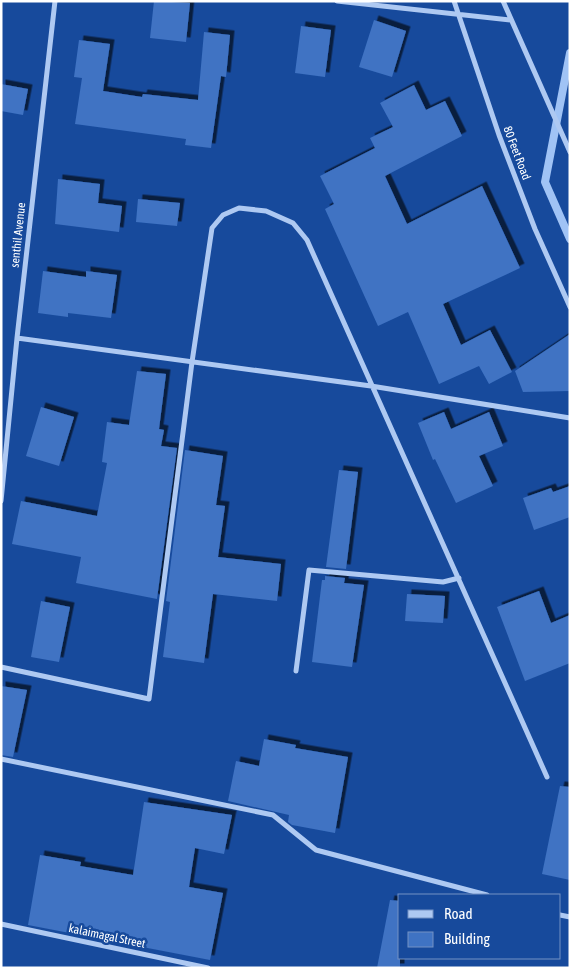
<svg xmlns="http://www.w3.org/2000/svg" width="571" height="969" viewBox="0 0 571 969" font-family="'Asap Condensed',sans-serif">
<style>
.lines{fill:none;stroke-linecap:round;stroke-linejoin:round}
.stream{stroke:#a0c3f5;stroke-width:8}
.building{fill:#3f73c3;filter:url(#shadow)}
.street{stroke:#aec9f2;stroke-width:5}
.labels{text-anchor:middle;stroke-width:5;stroke-linejoin:round;paint-order:stroke}
.street-label{font-size:12px;fill:#fff;stroke:#174a9c}
</style>
<defs>
<filter id="shadow"><feDropShadow dx="4.5" dy="-4.5" stdDeviation="0" flood-color="#0009"/></filter>
</defs>
<rect width="100%" height="100%" fill="#174a9c"/>
<g class="lines">
<path class="stream" d="M 570,53 L 545,182 L 570,239"/>
</g>
<path class="building" d="M 154,1 L 190,3 L 186,42 L 150,38 Z
M 374,20 L 406,31 L 392,77 L 359,67 Z
M 301,26 L 331,30 L 325,77 L 295,73 Z
M 204,32 L 230,35 L 226,77 L 221,76 L 211,148 L 185,145 L 186,139 L 75,124 L 82,78 L 74,77 L 79,40 L 110,44 L 103,91 L 142,97 L 143,94 L 198,100 Z
M 1,84 L 28,89 L 23,115 L 1,111 Z
M 414,85 L 426,110 L 445,101 L 462,136 L 385,176 L 407,224 L 482,186 L 520,268 L 443,304 L 461,345 L 490,330 L 512,372 L 489,384 L 479,366 L 439,384 L 408,312 L 378,326 L 325,209 L 334,204 L 320,176 L 375,148 L 370,138 L 393,127 L 380,103 Z
M 58,179 L 100,184 L 98,203 L 122,206 L 119,232 L 55,224 Z
M 138,199 L 180,203 L 177,226 L 136,222 Z
M 43,271 L 86,277 L 86,271 L 117,275 L 111,318 L 68,313 L 68,317 L 38,313 Z
M 570,334 L 570,391 L 523,392 L 515,371 Z
M 137,371 L 166,374 L 159,429 L 164,430 L 161,446 L 177,448 L 157,599 L 76,583 L 81,557 L 12,544 L 21,501 L 97,516 L 107,463 L 102,462 L 107,422 L 129,425 Z
M 41,407 L 74,417 L 59,466 L 26,456 Z
M 444,412 L 451,429 L 489,412 L 503,446 L 479,456 L 493,486 L 456,503 L 435,459 L 433,460 L 418,423 Z
M 185,450 L 223,456 L 216,505 L 225,506 L 218,557 L 281,564 L 277,601 L 213,594 L 204,663 L 163,657 L 170,602 L 166,601 Z
M 339,470 L 358,472 L 346,569 L 326,567 Z
M 570,486 L 570,517 L 534,530 L 523,498 L 551,488 L 553,492 Z
M 325,576 L 345,578 L 344,583 L 364,585 L 352,667 L 312,662 L 322,580 L 325,580 Z
M 539,591 L 551,623 L 570,615 L 570,663 L 525,681 L 497,607 Z
M 407,594 L 445,596 L 443,623 L 405,621 Z
M 41,601 L 70,607 L 59,662 L 31,657 Z
M 1,686 L 27,690 L 13,757 L 1,755 Z
M 264,739 L 296,745 L 295,748 L 348,757 L 335,833 L 292,825 L 288,822 L 289,815 L 228,801 L 236,761 L 259,766 Z
M 560,786 L 570,787 L 570,880 L 542,874 Z
M 144,802 L 232,815 L 224,854 L 195,848 L 189,887 L 223,893 L 210,960 L 28,925 L 40,855 L 81,862 L 80,866 L 133,875 Z
M 390,900 L 400,901 L 400,968 L 377,968 Z"/>
<g class="lines">
<path class="street" d="M 337,1 L 511,20
M 454,1 L 499,135 L 535,229 L 570,307
M 503,1 L 570,152
M 17,338 L 371,386 L 570,418
M 1,501 L 17,338 L 55,1
M 1,667 L 149,699 L 192,362 L 212,228 L 223,215 L 239,208 L 266,211 L 293,223 L 307,240 L 547,777
M 296,671 L 309,570 L 443,582 L 459,578
M 1,759 L 273,815 L 316,850 L 487,895
M 560,915 L 570,917
M 1,924 L 208,968"/>
</g>
<g class="labels">
<g class="street-label">
<text transform="translate(517 153) rotate(69)" y="4">80 Feet Road</text>
<text transform="translate(18 235) rotate(-84)" y="4">senthil Avenue</text>
<text transform="translate(107 936) rotate(12)" y="4">kalaimagal Street</text>
</g>
</g>
<rect width="571" height="969" fill="none" stroke="#ffffff" stroke-width="5"/>
<rect x="398" y="894" width="162" height="65" fill="#174a9c" stroke="#7492c4"/>
<rect x="408" y="910" width="25" height="8" fill="#aec9f2" stroke="#7492c4"/>
<text x="444" y="919" font-size="15" fill="#ffffff">Road</text>
<rect x="408" y="932" width="25" height="15" fill="#3f73c3" stroke="#7492c4"/>
<text x="444" y="944" font-size="15" fill="#ffffff">Building</text>
</svg>
